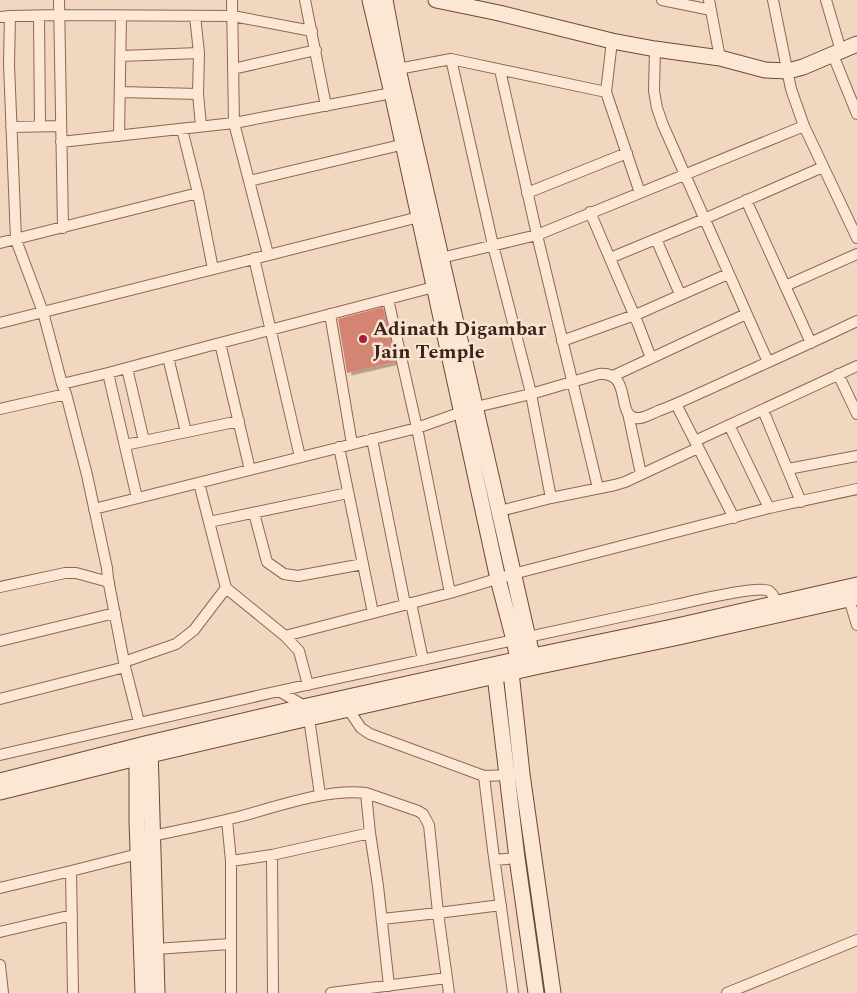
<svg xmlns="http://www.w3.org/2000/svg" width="857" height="993" viewBox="0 0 857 993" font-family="Spectral,serif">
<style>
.building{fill:#d38472;filter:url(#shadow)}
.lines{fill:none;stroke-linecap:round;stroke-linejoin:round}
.street-casing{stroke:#8d6756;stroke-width:12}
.secondary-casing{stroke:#6e4839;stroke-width:17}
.street{stroke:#fce7d4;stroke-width:10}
.secondary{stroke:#fce7d4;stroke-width:15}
.poi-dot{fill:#a1213f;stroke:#f8e4d0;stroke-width:2}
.labels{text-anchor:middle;stroke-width:5;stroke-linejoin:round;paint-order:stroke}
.poi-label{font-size:20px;font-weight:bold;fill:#3b241c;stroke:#f8e4d0;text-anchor:start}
</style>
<defs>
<filter id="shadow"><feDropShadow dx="4.5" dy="2.5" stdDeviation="0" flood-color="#0004"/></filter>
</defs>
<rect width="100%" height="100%" fill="#f2d7c0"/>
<path class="building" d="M 383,307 L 395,362 L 347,373 L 338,319 Z"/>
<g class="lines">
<defs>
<path id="street" d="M 59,0 L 63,228
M 232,0 L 234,123 L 268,254
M 305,0 L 326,106
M 662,0 L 711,10
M 709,0 L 720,58
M 773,0 L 791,89 L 804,126 L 857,238
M 826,0 L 841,51
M 10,16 L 9,64 L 16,240 L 43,312 L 62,384 L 66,394 L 87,475 L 107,568 L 108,579 L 125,667 L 139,722
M 39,16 L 40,126
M 195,16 L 199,53 L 198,94 L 201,126
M 0,17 L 10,16 L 59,15 L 233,16 L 312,31
M 655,49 L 654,91 L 657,108 L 663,125 L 768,362
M 833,55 L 857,114
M 121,56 L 199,53
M 233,69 L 316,50
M 398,69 L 451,59
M 500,70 L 537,235 L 598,488
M 120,92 L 198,94
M 606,92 L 640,193
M 11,127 L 61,126
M 182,129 L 198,193 L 213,269
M 119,136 L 121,16
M 61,142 L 234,123 L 392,93
M 249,181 L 409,143
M 527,193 L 627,153
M 746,200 L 811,343
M 590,212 L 638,324 L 651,358
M 656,239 L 680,294
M 0,243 L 198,193
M 254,258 L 300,457
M 441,258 L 537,235 L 804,126
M 610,258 L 704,219 L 823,167
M 785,286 L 857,254
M 388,299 L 417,428 L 450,593
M 330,314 L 352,444
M 0,323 L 423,216
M 562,341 L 640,313 L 728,274
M 220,343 L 434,287
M 168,357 L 186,432
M 127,368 L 144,441
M 108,373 L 220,343 L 250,470
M 838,374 L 857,414
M 613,376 L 746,314
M 62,384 L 108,373 L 137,498
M 676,404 L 734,518
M 0,409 L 66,394
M 763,410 L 801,502
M 628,413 L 641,474
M 729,425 L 769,508
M 372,439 L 405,604
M 695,441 L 857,366
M 125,445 L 239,421
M 339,447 L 373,613
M 788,469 L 857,456
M 551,498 L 530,389 L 493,245 L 451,59 L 606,92 L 612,41
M 94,509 L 417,428 L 476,407 L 531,394 L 599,374 C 635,371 613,421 640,418 C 646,417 653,413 658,411 C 675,405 691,397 707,390 C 757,367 807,345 857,321
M 500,511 L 551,498 L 615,485 L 625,482 L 698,448
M 254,513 L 267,562 L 284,574 L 298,576 L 363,564
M 209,522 L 348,493
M 0,587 L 65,573 L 76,573 L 109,582
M 226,588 L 285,636 L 299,651 L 308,685
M 849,599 L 857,625
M 411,603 L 423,660
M 285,636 L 450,593 L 513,574 L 769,508 L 857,489
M 0,641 L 115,613
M 124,662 L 176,644 L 194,630 L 226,588 L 199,483
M 279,691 L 306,707
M 0,699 L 125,667
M 348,709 L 361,728 L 370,734 L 484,776 L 513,775
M 309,718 L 320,795
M 0,755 L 279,691 L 675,605 C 690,602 758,585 769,591 C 774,595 777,603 778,608
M 484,776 L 493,850 L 513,993
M 366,793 L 370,833 L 378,886 L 389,986
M 227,820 L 231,861 L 231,993
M 152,836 C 181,830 210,824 238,817 C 276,807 328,788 366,793 L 418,811 L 423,814 L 429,825 L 438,913 L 449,993
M 272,855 L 273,993
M 495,860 L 517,858
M 231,861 L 272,855 L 370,833
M 71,871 L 73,993
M 0,888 L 71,871 L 142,853
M 382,919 L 438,913 L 501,905
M 0,932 L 72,915
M 155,949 L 230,944
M 0,965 L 3,993
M 331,993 L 447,978
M 727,993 L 857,940"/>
<path id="secondary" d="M 370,0 L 392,93 L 498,579 L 514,640 L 520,668
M 385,0 L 398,69 L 534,664
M 436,0 L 499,13 L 612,41 L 655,49 L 720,58 L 765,70 L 788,71 L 803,67 L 857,44
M 509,663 L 511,672 L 522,774 L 553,993
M 494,667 L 517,858 L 536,993
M 150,747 L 157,993
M 137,750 L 137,821 L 143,993
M 0,781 L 145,744 L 294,709 L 533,656 L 677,626 L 857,585
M 0,792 L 137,758 L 296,721 L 535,667 L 679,637 L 857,597"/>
</defs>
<use href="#street" class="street-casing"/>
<use href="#secondary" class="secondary-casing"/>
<use href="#street" class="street"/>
<use href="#secondary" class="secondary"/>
</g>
<circle class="poi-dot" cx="363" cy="339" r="5"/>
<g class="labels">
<g class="poi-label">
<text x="373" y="335">Adinath Digambar<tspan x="373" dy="23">Jain Temple</tspan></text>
</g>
</g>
</svg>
